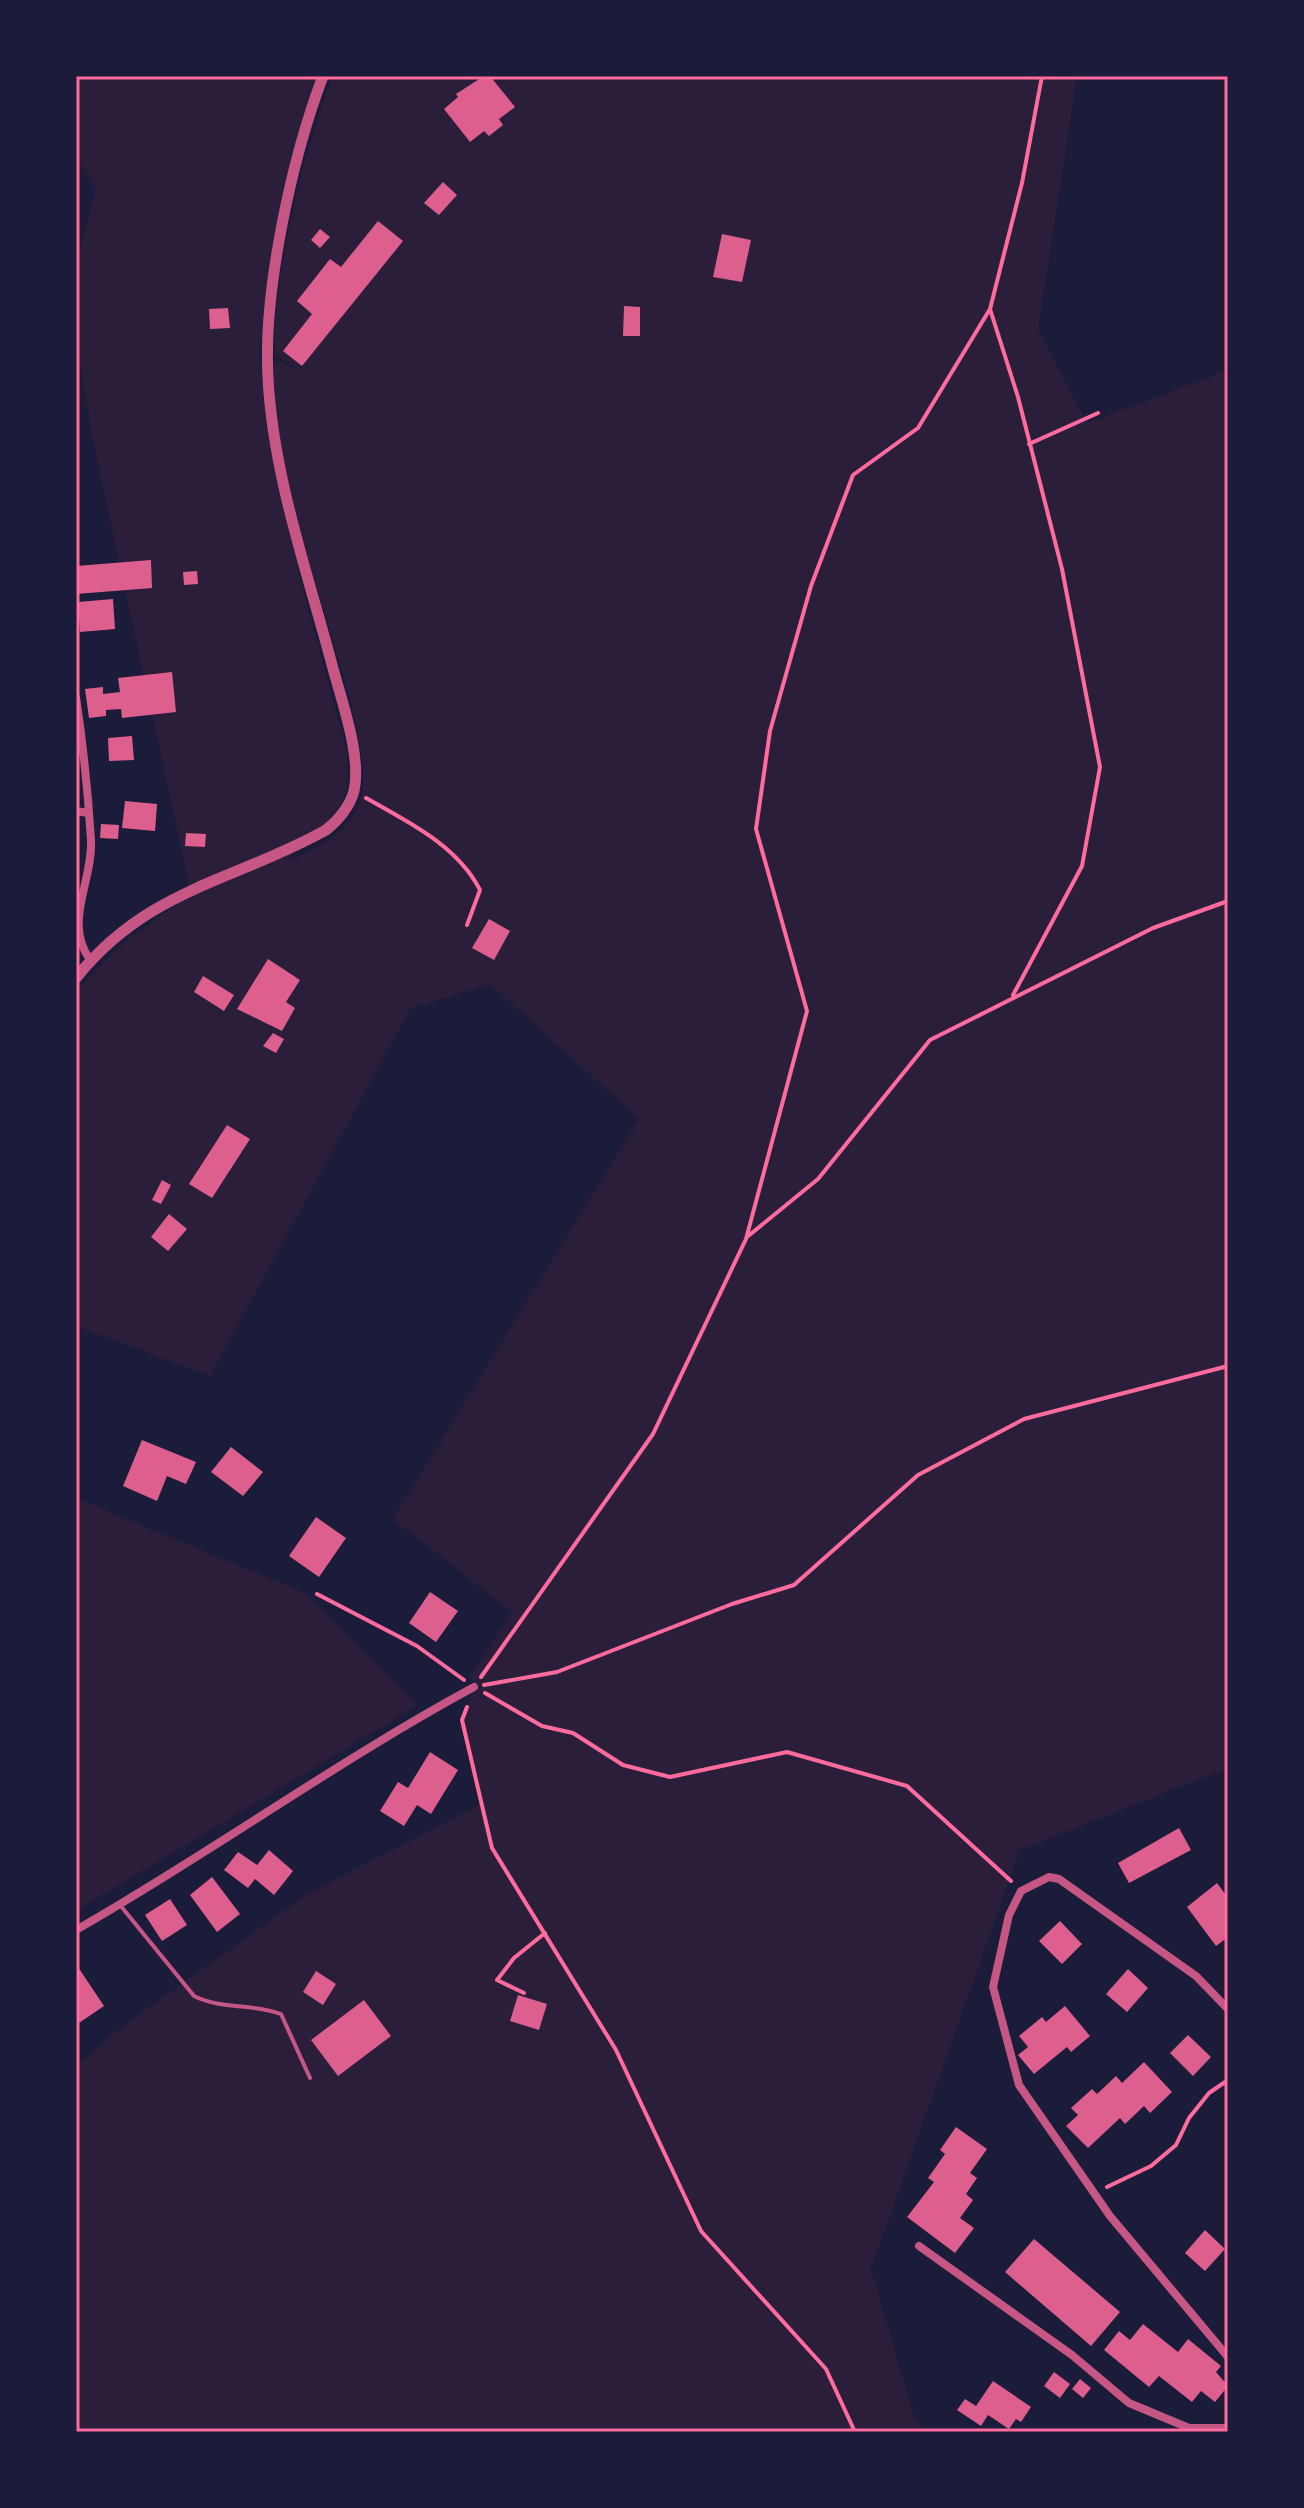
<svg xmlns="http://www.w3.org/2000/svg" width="1304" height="2508" viewBox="0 0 1304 2508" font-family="Quicksand,sans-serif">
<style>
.green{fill:#2a1e3b}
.building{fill:#dd5f8e}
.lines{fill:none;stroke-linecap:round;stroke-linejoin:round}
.path{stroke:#ff6b9d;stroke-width:4}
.service{stroke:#c65784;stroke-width:4}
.minor{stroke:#c65784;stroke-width:8}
.tertiary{stroke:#c65784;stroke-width:11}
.neatline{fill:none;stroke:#ff6b9d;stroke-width:3}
</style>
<rect width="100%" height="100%" fill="#1b1b3a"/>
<path class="green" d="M 76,76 L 322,76 L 274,254 L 259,354 L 270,442 L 302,586 L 347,752 L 348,788 L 334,819 L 293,849 L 290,861 C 319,846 351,833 361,799 C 373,754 336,656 323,609 C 299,527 273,444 271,359 L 299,370 L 275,355 C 271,280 305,147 333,76 L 1077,76 L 1038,330 L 1087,423 L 1228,370 L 1228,1768 L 1020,1850 L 871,2269 L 913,2413 L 926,2432 L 76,2432 L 76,2067 L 119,2029 L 306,1895 L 482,1803 L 462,1721 L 474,1687 L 470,1677 L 512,1612 L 393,1519 L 639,1119 L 490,984 L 410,1009 L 210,1376 L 76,1326 L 76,991 L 123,943 L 178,902 L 190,889 L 92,436 L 76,336 L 76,264 L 96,190 L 76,156 Z
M 76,1498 L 305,1593 L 418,1705 L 76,1911 Z"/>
<path class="building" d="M 484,76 L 490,76 L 515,107 L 499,119 L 503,125 L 489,136 L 484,131 L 470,142 L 444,109 L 458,97 L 456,94 Z
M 443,182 L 457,195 L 439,215 L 424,203 Z
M 378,221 L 403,241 L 302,366 L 283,351 L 312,314 L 297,301 L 330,259 L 341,267 Z
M 320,229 L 330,237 L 320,248 L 311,240 Z
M 722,234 L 751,240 L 742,282 L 713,277 Z
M 624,306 L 640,307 L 640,336 L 623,336 Z
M 228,308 L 230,328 L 210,329 L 209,309 Z
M 151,560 L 152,588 L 76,594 L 76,566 Z
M 197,571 L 198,584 L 184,585 L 183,572 Z
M 113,599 L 115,629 L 80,632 L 78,602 Z
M 172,672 L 176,712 L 122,718 L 121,709 L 106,710 L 106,716 L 89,718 L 85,689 L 103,687 L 103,694 L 120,692 L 118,678 Z
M 132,736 L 134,760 L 109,761 L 108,738 Z
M 125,801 L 157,804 L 155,831 L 122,828 Z
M 101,824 L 119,825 L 118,839 L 100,838 Z
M 186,833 L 206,834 L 205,847 L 185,846 Z
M 489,919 L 510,931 L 494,960 L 472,948 Z
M 268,959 L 300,980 L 286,1002 L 295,1008 L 282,1031 L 237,1009 Z
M 203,976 L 234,995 L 224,1011 L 194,992 Z
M 273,1033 L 284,1039 L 276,1053 L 263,1046 Z
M 227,1125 L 250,1139 L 212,1198 L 189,1184 Z
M 162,1180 L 171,1185 L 161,1204 L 152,1200 Z
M 169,1214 L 187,1229 L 168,1251 L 151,1237 Z
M 142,1440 L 196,1462 L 186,1484 L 167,1476 L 157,1501 L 123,1486 Z
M 231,1447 L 263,1472 L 243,1496 L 211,1472 Z
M 316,1517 L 346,1538 L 319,1577 L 289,1556 Z
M 430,1592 L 458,1611 L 436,1642 L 409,1623 Z
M 430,1752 L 458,1770 L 431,1814 L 417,1805 L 404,1826 L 380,1811 L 398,1782 L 408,1788 Z
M 1179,1828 L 1191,1850 L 1129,1883 L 1118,1863 Z
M 269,1850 L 293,1871 L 274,1895 L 255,1879 L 248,1888 L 224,1870 L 238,1852 L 257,1865 Z
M 212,1877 L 240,1914 L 217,1932 L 190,1895 Z
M 1217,1883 L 1228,1898 L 1228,1937 L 1216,1946 L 1187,1907 Z
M 170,1899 L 187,1925 L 162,1941 L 145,1915 Z
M 1060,1921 L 1082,1944 L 1062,1964 L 1039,1941 Z
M 76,1964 L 104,2006 L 76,2025 Z
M 1128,1969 L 1148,1988 L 1127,2012 L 1106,1994 Z
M 316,1971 L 336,1984 L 323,2005 L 303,1992 Z
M 518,1995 L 547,2004 L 539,2030 L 510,2021 Z
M 364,2000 L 391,2036 L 338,2076 L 311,2040 Z
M 1065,2006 L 1090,2036 L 1071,2052 L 1067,2047 L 1034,2074 L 1018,2055 L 1028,2047 L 1019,2036 L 1042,2017 L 1046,2022 Z
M 1188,2035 L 1211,2057 L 1193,2076 L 1170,2053 Z
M 1144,2062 L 1172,2092 L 1150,2113 L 1144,2106 L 1125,2124 L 1120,2118 L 1088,2148 L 1066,2126 L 1078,2115 L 1071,2108 L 1092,2089 L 1097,2094 L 1116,2076 L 1122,2083 Z
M 956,2127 L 987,2149 L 970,2173 L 977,2178 L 966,2194 L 973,2200 L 960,2218 L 974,2228 L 955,2253 L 907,2217 L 934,2182 L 928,2178 L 945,2154 L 940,2150 Z
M 1205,2230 L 1225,2249 L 1205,2271 L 1185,2253 Z
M 1034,2239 L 1120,2312 L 1091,2346 L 1005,2272 Z
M 1143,2324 L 1178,2352 L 1188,2339 L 1221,2366 L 1216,2372 L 1228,2386 L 1215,2402 L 1201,2391 L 1192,2402 L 1159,2376 L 1149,2387 L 1104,2350 L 1119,2331 L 1130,2340 Z
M 1054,2372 L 1070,2384 L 1060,2398 L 1044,2386 Z
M 1080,2379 L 1091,2388 L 1083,2398 L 1072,2389 Z
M 993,2381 L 1031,2407 L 1021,2422 L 1016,2419 L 1009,2429 L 988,2415 L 981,2426 L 957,2410 L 965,2399 L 976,2406 Z"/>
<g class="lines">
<path class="path" d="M 990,309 L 1018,397 L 1062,569 L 1100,767 L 1082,866 L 1013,995
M 1029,444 L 1098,413
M 366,798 C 408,822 457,845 480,890 L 467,925
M 747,1237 L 818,1179 L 930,1040 L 1153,928 L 1228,901
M 317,1594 L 417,1646 L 464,1680
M 481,1677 L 653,1434 L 746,1239 L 807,1011 L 756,829 L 770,731 L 811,586 L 853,475 L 918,428 L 990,309 L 1022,183 L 1042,76
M 484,1685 L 557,1672 L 732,1604 L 794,1585 L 918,1475 L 1024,1419 L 1228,1366
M 485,1693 L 542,1726 L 573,1733 L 623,1765 L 670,1777 L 787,1752 L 907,1786 L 1011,1881
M 467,1707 L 462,1720 L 492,1848 L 616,2050 L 701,2231 L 826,2369 L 855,2432
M 524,1993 L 497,1980 L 514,1958 L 545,1933
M 1107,2187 L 1151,2166 L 1176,2145 L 1189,2118 L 1209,2093 L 1228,2080"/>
<path class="service" d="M 120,1905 L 194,1996 C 222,2010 253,2003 281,2014 L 310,2078"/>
<path class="minor" d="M 76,697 C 83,744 88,792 91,840 C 93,882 63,922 90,960
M 76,811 L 88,813
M 76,1930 C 211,1853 337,1761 474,1687
M 1228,2009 L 1196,1976 L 1059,1879 L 1049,1877 L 1021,1891 L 1009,1915 L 993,1987 L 1019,2085 L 1110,2216 L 1228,2357
M 919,2246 L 1072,2355 L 1129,2403 L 1189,2428 L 1228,2428"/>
<path class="tertiary" d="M 76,978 C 148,888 233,882 326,830 C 338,821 350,806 354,791 C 362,754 340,697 331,661 C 306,568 273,474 268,378 C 263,290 292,158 323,76"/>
</g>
<rect width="1304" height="2508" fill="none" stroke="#1b1b3a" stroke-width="156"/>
<rect x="78" y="78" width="1148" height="2352" class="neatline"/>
</svg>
